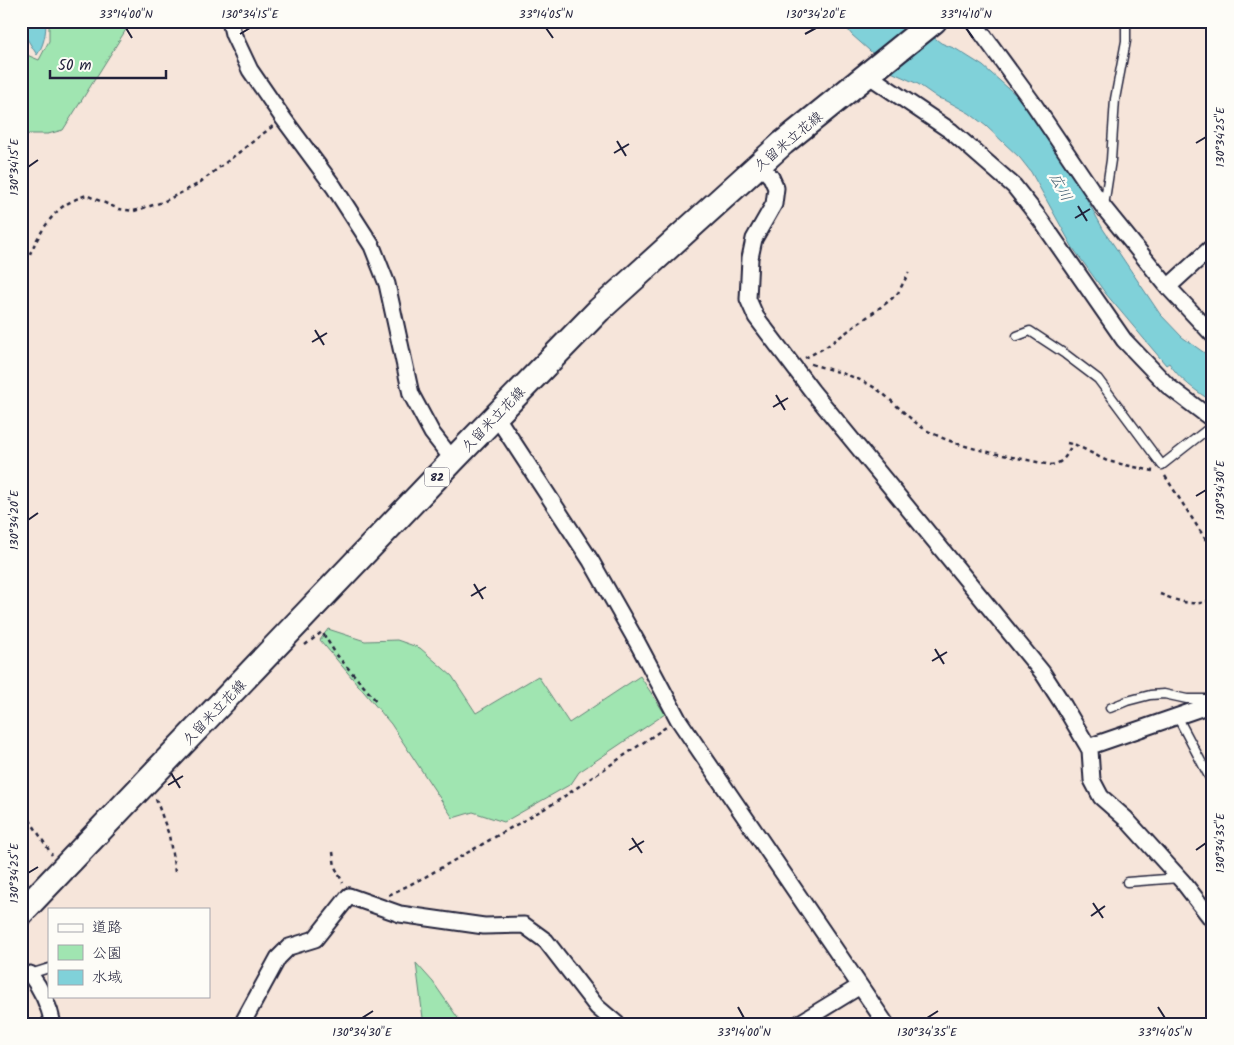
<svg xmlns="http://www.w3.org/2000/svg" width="1234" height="1045" viewBox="0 0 1234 1045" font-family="Kalam,'Klee One',sans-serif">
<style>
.green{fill:#a0e5b1;stroke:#618476}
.water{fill:#80d1d9;stroke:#5a8b9a}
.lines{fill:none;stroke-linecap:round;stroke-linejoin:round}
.lane-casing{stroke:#22223b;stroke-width:11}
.street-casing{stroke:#22223b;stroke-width:19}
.primary-casing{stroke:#22223b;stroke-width:28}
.path{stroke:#22223b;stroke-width:2.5;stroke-dasharray:4 4;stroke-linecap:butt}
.lane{stroke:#fdfcf7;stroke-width:8}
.street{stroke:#fdfcf7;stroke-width:15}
.primary{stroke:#fdfcf7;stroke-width:24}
.ticks{fill:none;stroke:#22223b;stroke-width:2}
.labels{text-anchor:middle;stroke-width:4.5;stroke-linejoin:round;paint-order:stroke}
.shield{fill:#fdfcf7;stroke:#646373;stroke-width:1}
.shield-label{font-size:12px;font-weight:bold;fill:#22223b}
.street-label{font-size:14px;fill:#22223b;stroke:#fdfcf7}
.water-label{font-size:15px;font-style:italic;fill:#435f72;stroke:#fdfcf7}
.neatline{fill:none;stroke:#22223b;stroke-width:2}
.ticks-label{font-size:12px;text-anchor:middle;fill:#22223b}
</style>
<rect width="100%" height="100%" fill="#f6e5da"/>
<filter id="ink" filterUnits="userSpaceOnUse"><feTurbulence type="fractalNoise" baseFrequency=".02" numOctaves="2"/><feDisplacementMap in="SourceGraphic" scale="10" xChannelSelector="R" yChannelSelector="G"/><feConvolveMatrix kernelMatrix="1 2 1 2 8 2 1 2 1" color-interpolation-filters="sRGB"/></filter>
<g filter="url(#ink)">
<path class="green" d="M 49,21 L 123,21 L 127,28 L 63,130 L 48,134 L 29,134 L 21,138 L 21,61 L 27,55 L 39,60 L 49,41 Z
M 328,629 L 365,641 L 397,640 L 420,648 L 452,676 L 476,713 L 538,676 L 569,723 L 640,676 L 665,714 L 579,772 L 571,784 L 504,822 L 473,812 L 453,818 L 391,724 L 320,640 Z
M 416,963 L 433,982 L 462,1024 L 421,1024 L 423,1018 Z"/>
<path class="water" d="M 21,21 L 46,21 C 46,33 44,45 37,55 L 21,29 Z
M 841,21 L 913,21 L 941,43 L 956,49 L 983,66 L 1025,103 L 1070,168 L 1103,229 L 1160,314 L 1182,337 L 1213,359 L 1213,402 C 1196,391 1180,380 1169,363 L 1166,365 L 1106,294 L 1073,248 L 1031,172 L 1020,158 L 986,126 L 969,113 L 947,101 L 938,98 L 918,84 L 889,71 L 887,66 L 852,35 Z"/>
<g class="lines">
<defs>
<path id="lane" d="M 1104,206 L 1111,160 L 1115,99 L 1126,41 L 1126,21
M 1017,336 L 1030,331 L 1065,354 L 1098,379 L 1162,465 L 1213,425
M 1110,708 L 1127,701 L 1150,695 L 1164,694 L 1187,699 L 1213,699
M 1177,716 L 1213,784
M 1127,882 L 1179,878
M 21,971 L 30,974 L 49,968"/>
<path id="street" d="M 230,21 L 233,34 L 250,70 L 283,118 L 334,187 L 372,246 L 387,284 L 411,394 L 432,433 L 453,460
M 973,21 L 1033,103 L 1104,208 L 1168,287 L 1213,335
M 868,75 L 951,131 L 1014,186 L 1040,219 L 1124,340 L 1168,386 L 1213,420
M 759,164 L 771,177 L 776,188 L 774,204 L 754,239 L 750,258 L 748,299 L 756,317 L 812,391 L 1042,672 L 1064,706 L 1090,750 L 1092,780 L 1101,797 L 1126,819 L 1183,882 L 1213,921
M 1168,287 L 1213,246
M 496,416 L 591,561 L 637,642 L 678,719 L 886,1024
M 1088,747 L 1213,704
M 30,974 C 42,990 49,1004 53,1024
M 242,1024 L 278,958 L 289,947 L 315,939 L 349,896 L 400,914 L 484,926 L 524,925 L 546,941 L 597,1007 L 617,1024
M 798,1024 L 860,986"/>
<path id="primary" d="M 21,913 L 453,460 L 599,310 L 783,143 L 934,21"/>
</defs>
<use href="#lane" class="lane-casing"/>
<use href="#street" class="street-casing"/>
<use href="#primary" class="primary-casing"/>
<path class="path" d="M 21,277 C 28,255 45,218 65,205 C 71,201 79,198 86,195 L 119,209 L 134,211 L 163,202 L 198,184 L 273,126
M 805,358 L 826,347 L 889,301 L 898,293 L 909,272
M 811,364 C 834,371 858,376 878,390 C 896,403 909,420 928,431 C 965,451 1009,455 1050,465 C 1063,464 1067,455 1072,444
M 1067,443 L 1076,445 L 1107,461 L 1153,471
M 1165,476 L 1213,551
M 1160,594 C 1175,600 1193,607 1208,601 L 1213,593
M 305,645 L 322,632 L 336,654 L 378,703
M 156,799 L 169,835 L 175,872
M 21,806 L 52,855
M 333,852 L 335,867 L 343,883
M 389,895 L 425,877 L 556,802 L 666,727"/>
<use href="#lane" class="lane"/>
<use href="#street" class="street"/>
<use href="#primary" class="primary"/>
</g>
</g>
<path class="ticks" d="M 126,28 L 132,38M 546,28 L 553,38M 966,28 L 973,38M 240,34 L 250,28M 805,34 L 816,28M 617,141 L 626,156M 1196,143 L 1206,137M 614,153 L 629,144M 28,167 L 38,160M 1078,206 L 1087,221M 1075,218 L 1090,209M 315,330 L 324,345M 312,342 L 327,333M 776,395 L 785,410M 773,407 L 788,398M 1196,496 L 1206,490M 28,520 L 38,513M 474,584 L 483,599M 471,596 L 486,587M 935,649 L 944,664M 932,661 L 947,652M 171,773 L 180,788M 168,785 L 183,776M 632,838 L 642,853M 629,850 L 644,841M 1196,850 L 1206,843M 28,873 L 38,867M 1093,903 L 1103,918M 1091,916 L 1105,906M 738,1007 L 744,1018M 1158,1007 L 1165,1018M 362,1018 L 373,1011M 927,1018 L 938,1011"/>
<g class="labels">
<rect class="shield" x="424.5" y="467.5" width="25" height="19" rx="4"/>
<g class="shield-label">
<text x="437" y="481">82</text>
</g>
<g class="street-label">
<text transform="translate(788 141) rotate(-40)" y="5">久留米立花線</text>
<text transform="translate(493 419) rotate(-46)" y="5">久留米立花線</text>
<text transform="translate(214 712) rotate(-46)" y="5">久留米立花線</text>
</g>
<g class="water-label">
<text transform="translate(1061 187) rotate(62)" y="5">広川</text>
</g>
</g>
<rect width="1234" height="1045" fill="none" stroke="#fdfcf7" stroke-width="55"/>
<rect x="48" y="908" width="162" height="90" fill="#fdfcf7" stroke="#a5a5ac"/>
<rect x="58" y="924" width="25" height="8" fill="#fdfcf7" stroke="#a5a5ac"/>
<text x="92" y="932" font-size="15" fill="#22223b">道路</text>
<rect x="58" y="945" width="25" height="15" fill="#a0e5b1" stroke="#a5a5ac"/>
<text x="92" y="958" font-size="15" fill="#22223b">公園</text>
<rect x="58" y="970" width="25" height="15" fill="#80d1d9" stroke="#a5a5ac"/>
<text x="92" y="982" font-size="15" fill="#22223b">水域</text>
<path d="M50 70v8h116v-8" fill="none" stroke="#22223b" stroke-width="2.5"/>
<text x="58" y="70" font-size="15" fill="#22223b" stroke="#fdfcf7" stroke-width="4" paint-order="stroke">50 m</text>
<rect x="28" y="28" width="1178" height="990" class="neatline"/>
<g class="ticks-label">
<text x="126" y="18">33°14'00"N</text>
<text x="250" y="18">130°34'15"E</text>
<text x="546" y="18">33°14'05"N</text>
<text x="816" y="18">130°34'20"E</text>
<text x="966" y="18">33°14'10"N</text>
<text transform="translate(1220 137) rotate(-90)" y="4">130°34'25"E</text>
<text transform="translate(14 167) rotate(-90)" y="4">130°34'15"E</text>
<text transform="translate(1220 490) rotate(-90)" y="4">130°34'30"E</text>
<text transform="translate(14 520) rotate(-90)" y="4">130°34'20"E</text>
<text transform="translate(1220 843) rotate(-90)" y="4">130°34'35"E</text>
<text transform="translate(14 873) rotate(-90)" y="4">130°34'25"E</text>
<text x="362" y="1036">130°34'30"E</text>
<text x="744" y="1036">33°14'00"N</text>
<text x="927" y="1036">130°34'35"E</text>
<text x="1165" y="1036">33°14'05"N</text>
</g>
</svg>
